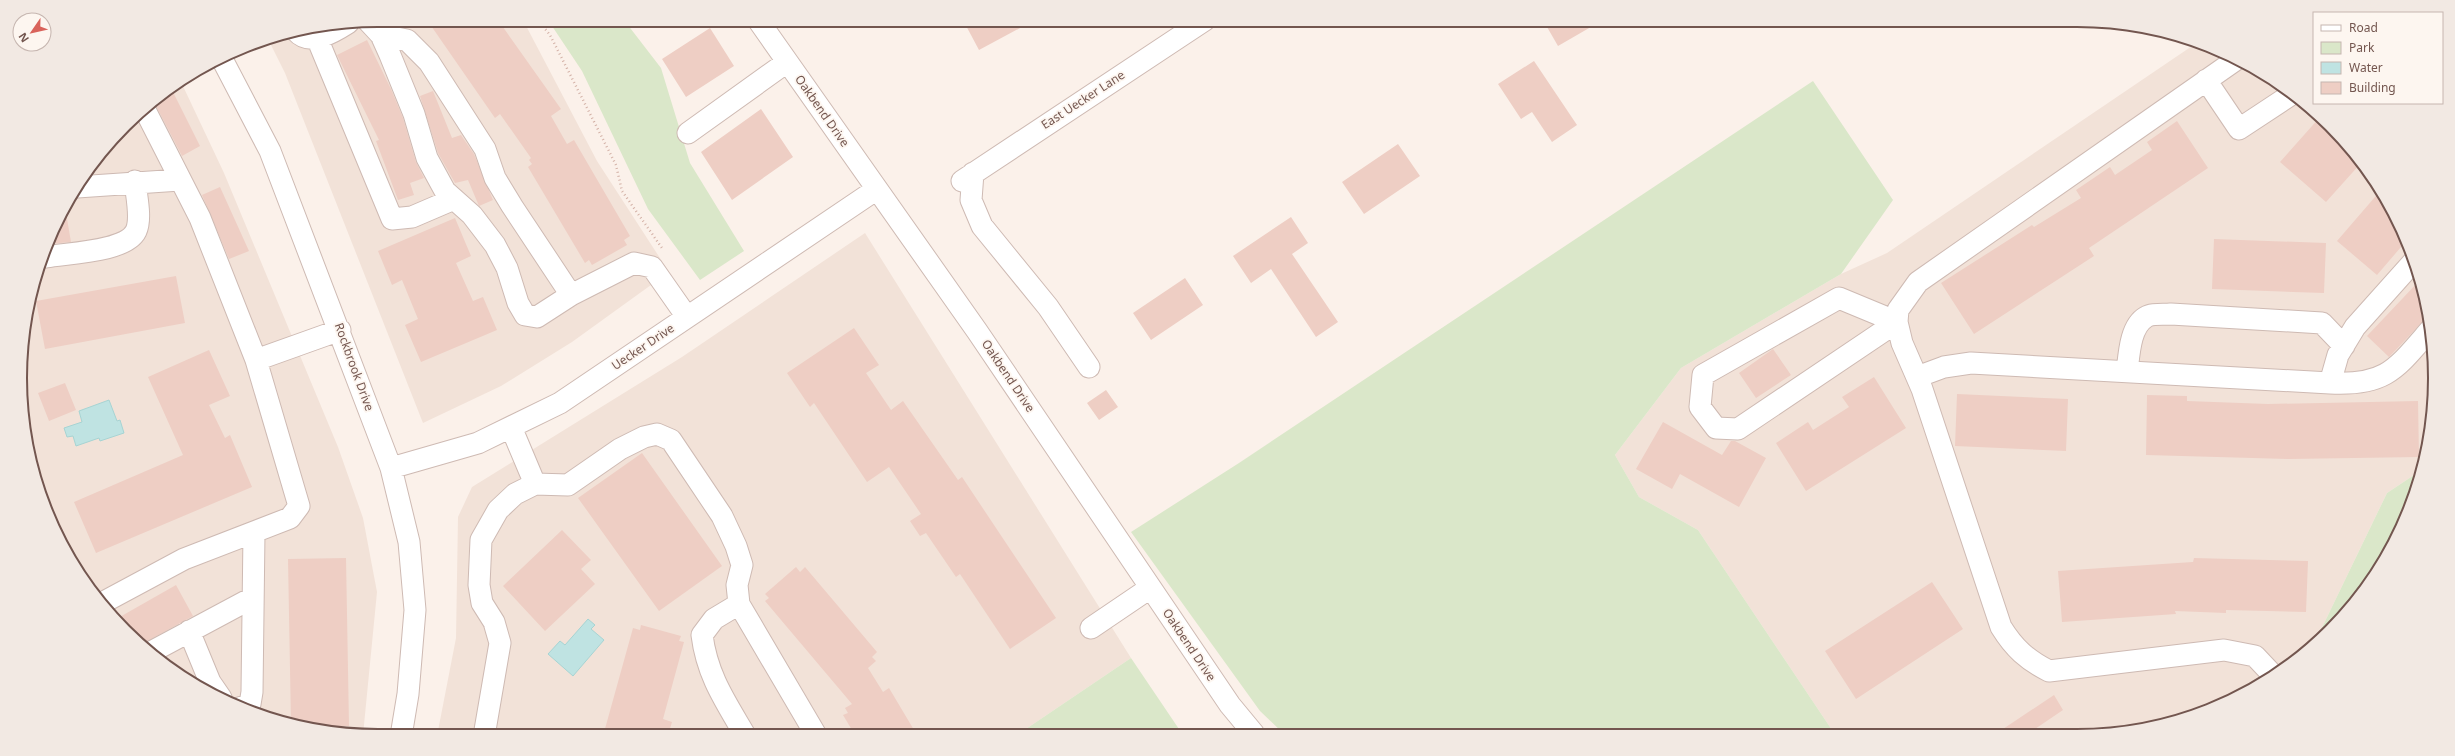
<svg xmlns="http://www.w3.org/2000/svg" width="2455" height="756" viewBox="0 0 2455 756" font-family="'Noto Sans',sans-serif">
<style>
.residential{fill:#f2e2d8}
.green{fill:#dae7c9}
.water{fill:#bfe3e2;stroke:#a7d4d3}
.building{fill:#eecec4}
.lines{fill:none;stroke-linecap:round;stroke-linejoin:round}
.minor-casing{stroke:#cebab3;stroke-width:23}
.path{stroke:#d3b1a6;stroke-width:2.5;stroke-dasharray:1 3;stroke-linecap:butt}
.minor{stroke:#fff;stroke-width:21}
.labels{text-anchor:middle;stroke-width:3.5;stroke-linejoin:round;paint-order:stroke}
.street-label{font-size:12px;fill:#73564f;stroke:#fdf6f0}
.rim{fill:none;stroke:#73564f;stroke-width:2}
</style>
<rect width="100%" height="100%" fill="#fbf1ea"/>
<path class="residential" d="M 378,20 L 523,20 L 597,161 L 669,272 L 572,342 L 501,386 L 423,423 L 285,73 L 268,39 L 308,27 Z
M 2198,42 L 2214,47 L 2276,80 L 2330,125 L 2375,179 L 2408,241 L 2428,308 L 2435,378 L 2428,448 L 2420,471 L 2387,493 L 2315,642 L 2236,699 L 2124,733 L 1834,733 L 1698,530 L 1639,497 L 1615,455 L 1681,368 L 1841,274 L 1887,253 Z
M 182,84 L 224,173 L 338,447 L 363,518 L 377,592 L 363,735 L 308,729 L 241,709 L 179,676 L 94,596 L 57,536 L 32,470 L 21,402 L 23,331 L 57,219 L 94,160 L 142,109 Z
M 865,233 L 1131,658 L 1017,735 L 437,736 L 456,638 L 458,517 L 472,487 L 682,357 Z"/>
<path class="green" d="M 548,20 L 624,20 L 661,68 L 690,163 L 744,251 L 700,280 L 648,209 L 582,71 Z
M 1813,81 L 1893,200 L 1841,274 L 1681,368 L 1615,455 L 1639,497 L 1698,530 L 1834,733 L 1284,734 L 1260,711 L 1131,532 L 1239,463 Z
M 2420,471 L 2387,557 L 2330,631 L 2315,642 L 2387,493 Z
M 1131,658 L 1183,735 L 1017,735 Z"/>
<path class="water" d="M 109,400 L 117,421 L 120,420 L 124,433 L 100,441 L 99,438 L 76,446 L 73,436 L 67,437 L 64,428 L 82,422 L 79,411 Z
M 588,619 L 595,625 L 591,629 L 604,640 L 573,676 L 548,654 L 560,641 L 565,645 Z"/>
<path class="building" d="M 427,20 L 498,20 L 561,109 L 551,116 L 567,144 L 574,140 L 630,236 L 624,240 L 627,245 L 592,265 L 589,260 L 585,263 L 528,167 L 532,164 L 529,160 L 531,158 L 500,114 L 495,118 Z
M 963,20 L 1035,20 L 979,50 Z
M 1543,20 L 1603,20 L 1558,46 Z
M 710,28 L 734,66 L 686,97 L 662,59 Z
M 367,40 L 391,89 L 403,118 L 416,162 L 424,178 L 410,183 L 414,195 L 398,200 L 376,141 L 379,140 L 337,55 Z
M 1534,61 L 1577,125 L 1552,142 L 1532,112 L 1521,119 L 1498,84 Z
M 172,90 L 200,146 L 182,156 L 154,102 Z
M 433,91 L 452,138 L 461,135 L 474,154 L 493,200 L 479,206 L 468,180 L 455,183 L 438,153 L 420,96 Z
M 761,109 L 793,157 L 732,200 L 701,152 Z
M 2320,117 L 2330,125 L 2361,163 L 2326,202 L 2280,162 Z
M 2177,121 L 2208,168 L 2089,248 L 2094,256 L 1974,334 L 1941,283 L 2032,225 L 2034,227 L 2081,198 L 2076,190 L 2110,167 L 2115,175 L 2152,150 L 2147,142 Z
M 1398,144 L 1420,176 L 1364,214 L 1342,182 Z
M 220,187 L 249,251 L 229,259 L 202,195 Z
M 2381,190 L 2407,240 L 2377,275 L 2337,241 Z
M 65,207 L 71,242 L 49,244 L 57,219 Z
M 1291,217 L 1308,243 L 1292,254 L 1338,322 L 1316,337 L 1271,269 L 1251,283 L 1233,256 Z
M 455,218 L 471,256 L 456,263 L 473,301 L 483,297 L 497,330 L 421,362 L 405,325 L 418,319 L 402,280 L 392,285 L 378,251 Z
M 2214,239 L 2326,243 L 2324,293 L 2212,289 Z
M 176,276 L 185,323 L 45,349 L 36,301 Z
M 1185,278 L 1203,305 L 1151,340 L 1133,313 Z
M 2420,280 L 2429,315 L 2389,357 L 2367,336 Z
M 854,328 L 879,365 L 866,373 L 891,410 L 903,401 L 958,480 L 962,477 L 1056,618 L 1010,649 L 960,574 L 956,577 L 926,533 L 920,536 L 910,521 L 921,514 L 889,467 L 867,482 L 814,403 L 810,407 L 787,373 Z
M 1773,349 L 1791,375 L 1756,398 L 1739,373 Z
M 209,350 L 230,396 L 209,405 L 225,438 L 230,435 L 252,487 L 96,553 L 74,502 L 183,455 L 148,377 Z
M 1874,377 L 1906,428 L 1806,491 L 1776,443 L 1808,422 L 1813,430 L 1849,407 L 1842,397 Z
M 65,383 L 76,410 L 49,421 L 38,393 Z
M 1106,390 L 1118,407 L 1099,420 L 1087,403 Z
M 1957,394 L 2068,399 L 2066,451 L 1955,446 Z
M 2147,395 L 2187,396 L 2187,401 L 2268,404 L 2418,401 L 2419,457 L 2289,459 L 2146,455 Z
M 1663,422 L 1722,455 L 1731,441 L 1735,441 L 1766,458 L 1739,507 L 1680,474 L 1672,489 L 1636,469 Z
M 642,453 L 722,566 L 659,611 L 578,498 Z
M 562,530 L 591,560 L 581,569 L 595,584 L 545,631 L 503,586 Z
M 346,558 L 349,726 L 300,727 L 291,724 L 288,559 Z
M 2194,558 L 2308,561 L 2306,612 L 2226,610 L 2226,613 L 2175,611 L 2176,614 L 2062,622 L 2058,571 L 2193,562 Z
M 796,567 L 800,572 L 805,567 L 877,652 L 872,657 L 876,661 L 868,668 L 883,692 L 889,688 L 917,735 L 855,735 L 843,715 L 848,713 L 845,708 L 852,704 L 765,601 L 769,598 L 765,594 Z
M 1932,582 L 1963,629 L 1856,699 L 1825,651 Z
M 176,585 L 193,616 L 144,643 L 118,618 Z
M 641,625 L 681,636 L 679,641 L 684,642 L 663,719 L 672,722 L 668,735 L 603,736 L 633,628 L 640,630 Z
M 2054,695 L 2063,710 L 2029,733 L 1997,733 Z"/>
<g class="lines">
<defs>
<path id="minor" d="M 758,20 L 977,331 L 1230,705 L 1254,734
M 368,21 L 381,35 L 390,55 L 414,114 L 427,158 L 445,191 L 472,215 L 495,245 L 507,268 L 518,303 L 525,315 L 537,317 L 571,295 L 634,263 L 652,267 L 687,317
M 296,31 C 310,47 334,32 348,23
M 381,35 L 407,40 L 429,62 L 485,149 L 495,178 L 512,206 L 571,295
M 317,38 L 392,219 L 412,217 L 454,199
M 222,59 L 270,151 L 391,468 L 409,542 L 415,610 L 408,694 L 401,736
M 2237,59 L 1918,282 L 1898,310 L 1897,322 L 1902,343 L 1922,389 L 2001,627 C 2014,648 2027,660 2049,671 L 2224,650 L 2255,656 L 2271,673
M 2206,80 L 2239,129 L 2292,94
M 144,108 L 200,218 L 256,360 L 340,330
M 688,133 L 787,62
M 973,173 L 971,200 L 982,226 L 1048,307 L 1089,367
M 962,181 L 1205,20
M 77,187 L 180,180
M 46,257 C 67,253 126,252 136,231 C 142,218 136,195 135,181
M 1839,298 L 1897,322 L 1738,429 L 1716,428 L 1700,407 L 1703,375 Z
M 2127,372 C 2129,355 2130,326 2146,317 C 2152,313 2164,315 2171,314 L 2322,323 L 2344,346
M 1917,377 L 1944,367 L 1971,363 L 2330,383 C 2386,386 2396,369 2430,330
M 2330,383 L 2338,355 L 2355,327 L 2414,261
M 391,468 L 478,443 L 560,403 L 877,189
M 535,484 L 568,485 L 620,449 L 644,437 L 657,434 L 671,440 L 722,516 L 736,546 L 742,565 L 737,585 L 739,604 L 816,735
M 102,603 L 184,559 L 290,518 L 299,506 L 256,360
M 739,604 L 714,619 L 702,635 C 707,675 725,701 745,735
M 1091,628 L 1150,588
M 189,631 L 210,682 L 221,698
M 153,651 L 252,598
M 239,708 L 250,704 L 252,692 L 254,533
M 484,736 L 500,643 L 494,622 L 482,603 L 479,585 L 481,540 L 498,510 L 515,494 L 535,484 L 511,427"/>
</defs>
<use href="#minor" class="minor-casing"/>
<path class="path" d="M 538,20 L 550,35 L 616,165 L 622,191 L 662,248"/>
<use href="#minor" class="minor"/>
</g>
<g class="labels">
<g class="street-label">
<text transform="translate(1083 100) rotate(-33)" y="4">East Uecker Lane</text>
<text transform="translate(822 111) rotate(55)" y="4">Oakbend Drive</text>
<text transform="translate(643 347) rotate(-34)" y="4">Uecker Drive</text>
<text transform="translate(354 367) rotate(70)" y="4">Rockbrook Drive</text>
<text transform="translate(1008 376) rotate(56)" y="4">Oakbend Drive</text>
<text transform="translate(1189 645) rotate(56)" y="4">Oakbend Drive</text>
</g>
</g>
<path d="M0 0H2455V756H0ZM378 27H2077A351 351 0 0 1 2428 378V378A351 351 0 0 1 2077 729H378A351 351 0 0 1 27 378V378A351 351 0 0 1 378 27Z" fill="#f2e9e3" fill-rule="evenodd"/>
<path class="rim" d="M378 27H2077A351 351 0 0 1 2428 378V378A351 351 0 0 1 2077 729H378A351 351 0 0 1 27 378V378A351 351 0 0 1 378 27Z"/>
<rect x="2313" y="12" width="130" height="92" fill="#fdf6f0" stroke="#c6b6b0"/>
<rect x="2321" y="25" width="20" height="6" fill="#ffffff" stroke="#c6b6b0"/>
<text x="2349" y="32" font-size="12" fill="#73564f">Road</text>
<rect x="2321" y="42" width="20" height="12" fill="#dae7c9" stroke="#c6b6b0"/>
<text x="2349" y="52" font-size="12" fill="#73564f">Park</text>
<rect x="2321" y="62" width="20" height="12" fill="#bfe3e2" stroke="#c6b6b0"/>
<text x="2349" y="72" font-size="12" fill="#73564f">Water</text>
<rect x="2321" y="82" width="20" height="12" fill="#eecec4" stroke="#c6b6b0"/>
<text x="2349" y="92" font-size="12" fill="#73564f">Building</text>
<g transform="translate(32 32) rotate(236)"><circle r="19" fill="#fdf6f0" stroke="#c6b6b0"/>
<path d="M0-3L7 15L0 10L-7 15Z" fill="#d9635b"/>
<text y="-6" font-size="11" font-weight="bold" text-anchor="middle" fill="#73564f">N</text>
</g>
</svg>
